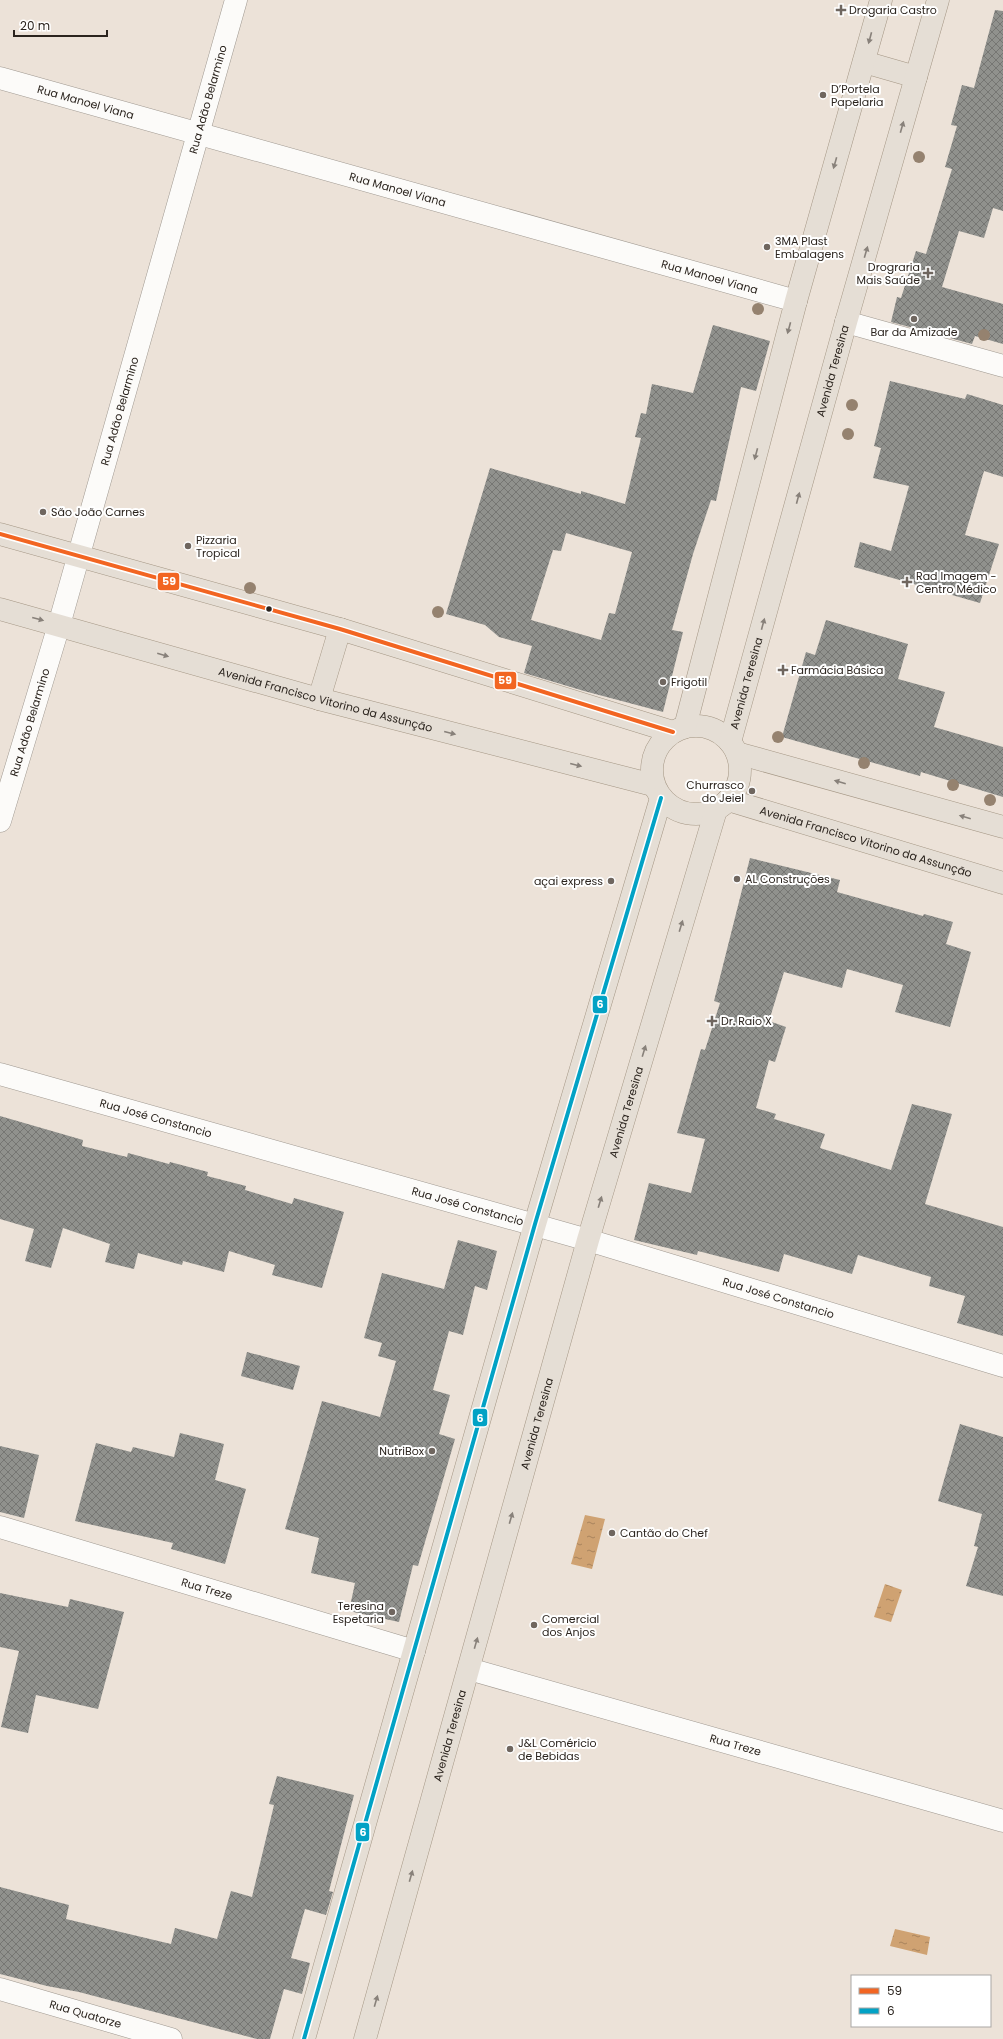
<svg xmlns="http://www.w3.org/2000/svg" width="1003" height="2039" viewBox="0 0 1003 2039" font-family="Poppins,sans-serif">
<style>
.water{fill:url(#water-ripples)}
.building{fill:url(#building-cross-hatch);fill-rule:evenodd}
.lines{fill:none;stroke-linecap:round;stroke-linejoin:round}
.minor-casing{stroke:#9f9890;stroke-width:23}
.major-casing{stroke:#a49684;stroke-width:23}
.minor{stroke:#fcfbf9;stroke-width:22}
.major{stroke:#e5ded5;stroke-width:22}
.bus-1-casing{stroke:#fff;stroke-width:7}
.bus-2-casing{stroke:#fff;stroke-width:7}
.bus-1{stroke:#f26522;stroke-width:4}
.bus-2{stroke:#02a2c5;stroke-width:4}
.tree{fill:#95826f}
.oneway{fill:#88817a}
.poi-dot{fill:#6f665f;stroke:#fff;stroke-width:1.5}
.bus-dot{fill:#2b241e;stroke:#fff;stroke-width:1.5}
.labels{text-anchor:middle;stroke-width:4;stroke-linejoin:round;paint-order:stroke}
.poi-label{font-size:11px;fill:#2b241e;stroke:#fff;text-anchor:start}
.street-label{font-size:11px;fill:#2b241e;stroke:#fff}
.line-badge{stroke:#fff;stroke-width:1.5}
.badge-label{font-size:11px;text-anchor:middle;font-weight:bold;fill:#fff}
</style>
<defs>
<pattern id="water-ripples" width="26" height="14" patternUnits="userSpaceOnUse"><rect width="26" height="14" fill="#cfa272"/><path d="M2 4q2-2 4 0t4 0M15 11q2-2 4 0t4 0" fill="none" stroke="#a8845d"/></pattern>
<pattern id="building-cross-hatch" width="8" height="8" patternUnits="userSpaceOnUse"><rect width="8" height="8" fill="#90918d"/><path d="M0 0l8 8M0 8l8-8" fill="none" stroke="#767673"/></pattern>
</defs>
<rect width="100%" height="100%" fill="#ece2d8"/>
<path class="water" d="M 585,1515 L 605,1519 L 592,1569 L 571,1564 Z
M 885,1584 L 902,1590 L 891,1622 L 874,1617 Z
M 895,1929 L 930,1937 L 927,1955 L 890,1946 Z"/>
<path class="building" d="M 995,10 L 1003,11 L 1003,211 L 993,208 L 984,238 L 959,231 L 942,287 L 1003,304 L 1003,344 L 975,336 L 972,344 L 891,322 L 897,297 L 901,298 L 916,251 L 926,254 L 952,169 L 945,167 L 957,126 L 951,125 L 962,85 L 974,88 Z
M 713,325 L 770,341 L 756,391 L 741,387 L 716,501 L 711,500 L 693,554 L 672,630 L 683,632 L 663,712 L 584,691 L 524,673 L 532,646 L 499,637 L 485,625 L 446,614 L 490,468 L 581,494 L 581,491 L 625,504 L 641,438 L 635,437 L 641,413 L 646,414 L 652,384 L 693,393 ZM 566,533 L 632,552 L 615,614 L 609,613 L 601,640 L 531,620 L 553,550 L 561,551 Z
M 890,381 L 965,399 L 967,394 L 1003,405 L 1003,477 L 984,471 L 965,535 L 999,544 L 980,603 L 854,567 L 860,542 L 891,551 L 909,486 L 873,478 L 881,448 L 874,446 Z
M 826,620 L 908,644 L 898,679 L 945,692 L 934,727 L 1003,747 L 1003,797 L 921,772 L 920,776 L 782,737 L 806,652 L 815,655 Z
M 750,858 L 840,880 L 837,892 L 923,916 L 924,914 L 953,922 L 946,944 L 971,952 L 950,1027 L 895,1012 L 903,985 L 847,969 L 842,988 L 784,972 L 769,1021 L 786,1027 L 775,1062 L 769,1060 L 756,1108 L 776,1114 L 774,1119 L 825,1134 L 820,1148 L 891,1170 L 912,1104 L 952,1114 L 925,1204 L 1003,1227 L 1003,1336 L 957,1323 L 965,1296 L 929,1286 L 931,1277 L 858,1255 L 852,1274 L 784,1254 L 779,1272 L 698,1251 L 697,1255 L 634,1240 L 649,1183 L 691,1193 L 705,1139 L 677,1133 L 701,1049 L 705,1050 L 720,1003 L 714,1001 Z
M 0,1116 L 83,1140 L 82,1146 L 127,1157 L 128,1153 L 169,1164 L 170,1162 L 208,1172 L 207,1176 L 246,1186 L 245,1190 L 292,1204 L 294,1198 L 344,1212 L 322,1288 L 272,1275 L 275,1265 L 229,1251 L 224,1272 L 183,1261 L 182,1265 L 138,1253 L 134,1269 L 105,1262 L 110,1244 L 63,1228 L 51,1268 L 25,1261 L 34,1229 L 0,1219 Z
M 458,1240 L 497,1251 L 487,1290 L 475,1286 L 463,1335 L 449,1331 L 433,1390 L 450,1395 L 439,1434 L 455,1439 L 418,1566 L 413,1565 L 399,1622 L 349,1611 L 355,1583 L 311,1573 L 319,1538 L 285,1529 L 322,1401 L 380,1417 L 396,1361 L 378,1356 L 382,1343 L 364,1338 L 382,1273 L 444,1289 Z
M 247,1352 L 300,1366 L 293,1390 L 241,1376 Z
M 960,1424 L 1003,1437 L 1003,1596 L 966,1586 L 978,1547 L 974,1546 L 982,1514 L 938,1501 Z
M 180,1433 L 224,1444 L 215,1480 L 246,1489 L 225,1564 L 171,1549 L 173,1543 L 75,1521 L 96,1443 L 131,1452 L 133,1447 L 174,1457 Z
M 0,1446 L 39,1455 L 24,1518 L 0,1512 Z
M 0,1593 L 68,1607 L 70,1599 L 124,1612 L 98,1709 L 36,1695 L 28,1733 L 1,1727 L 19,1651 L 0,1647 Z
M 277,1776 L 354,1795 L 329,1891 L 333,1892 L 326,1915 L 305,1909 L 291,1958 L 310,1963 L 302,1994 L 284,1989 L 270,2039 L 257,2039 L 79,1992 L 47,1986 L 0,1974 L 0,1887 L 69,1905 L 66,1919 L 171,1944 L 175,1928 L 217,1939 L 231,1891 L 252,1897 L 274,1805 L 269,1804 Z"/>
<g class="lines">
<defs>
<g id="minor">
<path id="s1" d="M 0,78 L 796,301"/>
<path d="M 846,322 L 1003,366"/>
<path id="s2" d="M 0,821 L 59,625 L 236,0"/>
<path id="s3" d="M 0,1074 L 588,1240 L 1003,1366"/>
<path id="s4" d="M 0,1527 L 414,1651"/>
<path id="s5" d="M 469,1669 L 1003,1821"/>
<path id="s6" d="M 0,1989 L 171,2039"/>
</g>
<g id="major">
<path d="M 864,62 L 916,77"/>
<path d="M 0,534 L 340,629 L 673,732"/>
<path id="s7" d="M 0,609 L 319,699 L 653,785"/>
<path d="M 319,699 L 340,629"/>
<circle cx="696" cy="770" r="44"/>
<path d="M 685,727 L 796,301 L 881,0"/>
<path id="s8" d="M 730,742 L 846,322 L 938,0"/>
<path d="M 737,753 L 1003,827"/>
<path id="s9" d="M 728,800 L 1003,883"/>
<path d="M 304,2039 L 535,1224 L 661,798"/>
<path id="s10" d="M 365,2039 L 588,1240 L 716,810"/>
</g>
</defs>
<use href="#minor" class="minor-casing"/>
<use href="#major" class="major-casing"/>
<use href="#minor" class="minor"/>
<use href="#major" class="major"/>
<defs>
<path id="bus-1" d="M 0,534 L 340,629 L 673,732"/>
<path id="bus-2" d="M 304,2039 L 535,1224 L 661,798"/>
</defs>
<use href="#bus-1" class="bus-1-casing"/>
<use href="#bus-2" class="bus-2-casing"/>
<use href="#bus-1" class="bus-1"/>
<use href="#bus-2" class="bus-2"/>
</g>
<g class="tree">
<circle cx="919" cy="157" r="6"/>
<circle cx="758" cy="309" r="6"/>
<circle cx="984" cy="335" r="6"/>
<circle cx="852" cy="405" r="6"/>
<circle cx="848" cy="434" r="6"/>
<circle cx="250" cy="588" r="6"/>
<circle cx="438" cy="612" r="6"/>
<circle cx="778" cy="737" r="6"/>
<circle cx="864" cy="763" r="6"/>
<circle cx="953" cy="785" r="6"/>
<circle cx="990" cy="800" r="6"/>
</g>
<defs><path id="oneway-solid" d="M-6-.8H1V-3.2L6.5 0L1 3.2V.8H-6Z"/></defs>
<g class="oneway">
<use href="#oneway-solid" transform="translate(870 38) rotate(105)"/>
<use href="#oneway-solid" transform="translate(902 127) rotate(-74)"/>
<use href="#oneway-solid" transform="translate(835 163) rotate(106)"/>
<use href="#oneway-solid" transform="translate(866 252) rotate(-74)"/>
<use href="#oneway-solid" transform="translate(789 328) rotate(105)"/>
<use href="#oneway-solid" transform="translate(756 454) rotate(105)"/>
<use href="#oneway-solid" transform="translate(798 498) rotate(-75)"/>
<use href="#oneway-solid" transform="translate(38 619) rotate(15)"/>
<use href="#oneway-solid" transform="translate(763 624) rotate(-75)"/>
<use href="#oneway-solid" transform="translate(163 655) rotate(16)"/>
<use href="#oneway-solid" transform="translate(450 733) rotate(14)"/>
<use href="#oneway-solid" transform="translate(576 765) rotate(14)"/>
<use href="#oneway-solid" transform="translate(840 782) rotate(-164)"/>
<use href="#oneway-solid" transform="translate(965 817) rotate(-164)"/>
<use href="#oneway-solid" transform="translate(681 926) rotate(-73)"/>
<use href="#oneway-solid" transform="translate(644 1051) rotate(-73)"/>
<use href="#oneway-solid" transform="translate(600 1202) rotate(-73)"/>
<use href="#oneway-solid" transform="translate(511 1518) rotate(-74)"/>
<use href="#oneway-solid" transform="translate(476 1643) rotate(-74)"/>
<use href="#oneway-solid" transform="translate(411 1876) rotate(-74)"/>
<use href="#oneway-solid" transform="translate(376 2001) rotate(-74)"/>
</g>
<g class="poi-dot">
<path d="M839 4h4v4h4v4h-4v4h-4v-4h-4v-4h4z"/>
<circle cx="823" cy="95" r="4"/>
<circle cx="767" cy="247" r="4"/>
<path d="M926 267h4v4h4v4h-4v4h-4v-4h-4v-4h4z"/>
<circle cx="914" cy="319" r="4"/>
<circle cx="43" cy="512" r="4"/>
<circle cx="188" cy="546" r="4"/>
<path d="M905 576h4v4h4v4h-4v4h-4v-4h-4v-4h4z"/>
<path d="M781 664h4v4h4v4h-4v4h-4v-4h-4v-4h4z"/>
<circle cx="663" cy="682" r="4"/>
<circle cx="752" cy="791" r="4"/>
<circle cx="737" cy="879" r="4"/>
<circle cx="611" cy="881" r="4"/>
<path d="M710 1015h4v4h4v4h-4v4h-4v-4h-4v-4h4z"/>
<circle cx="432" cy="1451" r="4"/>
<circle cx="612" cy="1533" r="4"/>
<circle cx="392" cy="1612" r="4"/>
<circle cx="534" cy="1625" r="4"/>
<circle cx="510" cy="1749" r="4"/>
</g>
<circle class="bus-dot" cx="269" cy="609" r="3.5"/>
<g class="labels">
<g class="poi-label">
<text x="849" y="14">Drogaria Castro</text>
<text x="831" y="93">D’Portela<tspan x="831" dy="13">Papelaria</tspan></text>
<text x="775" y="245">3MA Plast<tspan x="775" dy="13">Embalagens</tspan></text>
<text x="920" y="271" text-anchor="end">Drograria<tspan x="920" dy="13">Mais Saúde</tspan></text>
<text x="914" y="336" text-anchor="middle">Bar da Amizade</text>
<text x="51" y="516">São João Carnes</text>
<text x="196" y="544">Pizzaria<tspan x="196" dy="13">Tropical</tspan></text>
<text x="916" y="580">Rad Imagem -<tspan x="916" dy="13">Centro Médico</tspan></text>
<text x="791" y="674">Farmácia Básica</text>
<text x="671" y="686">Frigotil</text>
<text x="744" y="789" text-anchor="end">Churrasco<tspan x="744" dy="13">do Jeiel</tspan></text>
<text x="745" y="883">AL Construções</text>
<text x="603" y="885" text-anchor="end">açai express</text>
<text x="721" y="1025">Dr. Raio X</text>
<text x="424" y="1455" text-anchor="end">NutriBox</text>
<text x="620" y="1537">Cantão do Chef</text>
<text x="384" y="1610" text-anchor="end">Teresina<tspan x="384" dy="13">Espetaria</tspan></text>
<text x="542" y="1623">Comercial<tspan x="542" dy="13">dos Anjos</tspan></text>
<text x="518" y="1747">J&amp;L Coméricio<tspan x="518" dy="13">de Bebidas</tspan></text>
</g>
<g class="street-label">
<text dy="4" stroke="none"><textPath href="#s2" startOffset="751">Rua Adão Belarmino</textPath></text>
<text dy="4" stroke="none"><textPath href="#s1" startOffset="89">Rua Manoel Viana</textPath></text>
<text dy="4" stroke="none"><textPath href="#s1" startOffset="413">Rua Manoel Viana</textPath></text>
<text dy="4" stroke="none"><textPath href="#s1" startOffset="737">Rua Manoel Viana</textPath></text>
<text dy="4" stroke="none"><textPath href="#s8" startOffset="385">Avenida Teresina</textPath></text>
<text dy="4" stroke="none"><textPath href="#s2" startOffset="427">Rua Adão Belarmino</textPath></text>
<text dy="4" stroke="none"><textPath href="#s8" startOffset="61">Avenida Teresina</textPath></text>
<text dy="4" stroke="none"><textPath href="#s7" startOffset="338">Avenida Francisco Vitorino da Assunção</textPath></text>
<text dy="4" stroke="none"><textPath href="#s2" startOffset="103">Rua Adão Belarmino</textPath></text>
<text dy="4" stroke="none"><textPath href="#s9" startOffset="144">Avenida Francisco Vitorino da Assunção</textPath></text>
<text dy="4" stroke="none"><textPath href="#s10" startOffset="963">Avenida Teresina</textPath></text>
<text dy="4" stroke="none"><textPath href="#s3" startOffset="162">Rua José Constancio</textPath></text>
<text dy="4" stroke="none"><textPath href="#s3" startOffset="486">Rua José Constancio</textPath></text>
<text dy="4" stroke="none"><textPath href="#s3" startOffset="810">Rua José Constancio</textPath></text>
<text dy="4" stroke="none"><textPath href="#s10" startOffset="639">Avenida Teresina</textPath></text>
<text dy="4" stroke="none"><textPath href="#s4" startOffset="216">Rua Treze</textPath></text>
<text dy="4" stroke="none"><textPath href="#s10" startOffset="315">Avenida Teresina</textPath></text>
<text dy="4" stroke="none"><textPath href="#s5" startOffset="277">Rua Treze</textPath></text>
<text dy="4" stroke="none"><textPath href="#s6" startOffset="89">Rua Quatorze</textPath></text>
</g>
</g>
<g class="line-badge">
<rect x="157" y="572" width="23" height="19" rx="4" fill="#f26522"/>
<rect x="494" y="671" width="23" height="19" rx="4" fill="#f26522"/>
<rect x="592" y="995" width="16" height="19" rx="4" fill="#02a2c5"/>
<rect x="472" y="1408" width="16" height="19" rx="4" fill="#02a2c5"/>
<rect x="355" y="1822" width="15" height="20" rx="4" fill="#02a2c5"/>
</g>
<g class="badge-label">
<text x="169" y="585">59</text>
<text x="505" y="684">59</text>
<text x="600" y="1008">6</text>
<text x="480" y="1422">6</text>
<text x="363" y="1836">6</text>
</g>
<rect x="851" y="1975" width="140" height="52" fill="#ffffff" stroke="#aaa7a5"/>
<rect x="859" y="1988" width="20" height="6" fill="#f26522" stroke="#aaa7a5"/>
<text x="887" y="1995" font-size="12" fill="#2b241e">59</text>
<rect x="859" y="2008" width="20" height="6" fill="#02a2c5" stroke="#aaa7a5"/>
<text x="887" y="2015" font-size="12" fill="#2b241e">6</text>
<path d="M14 30v6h93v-6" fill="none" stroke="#2b241e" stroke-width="2"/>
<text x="20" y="30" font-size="12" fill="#2b241e" stroke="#ffffff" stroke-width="3" paint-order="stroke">20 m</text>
</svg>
